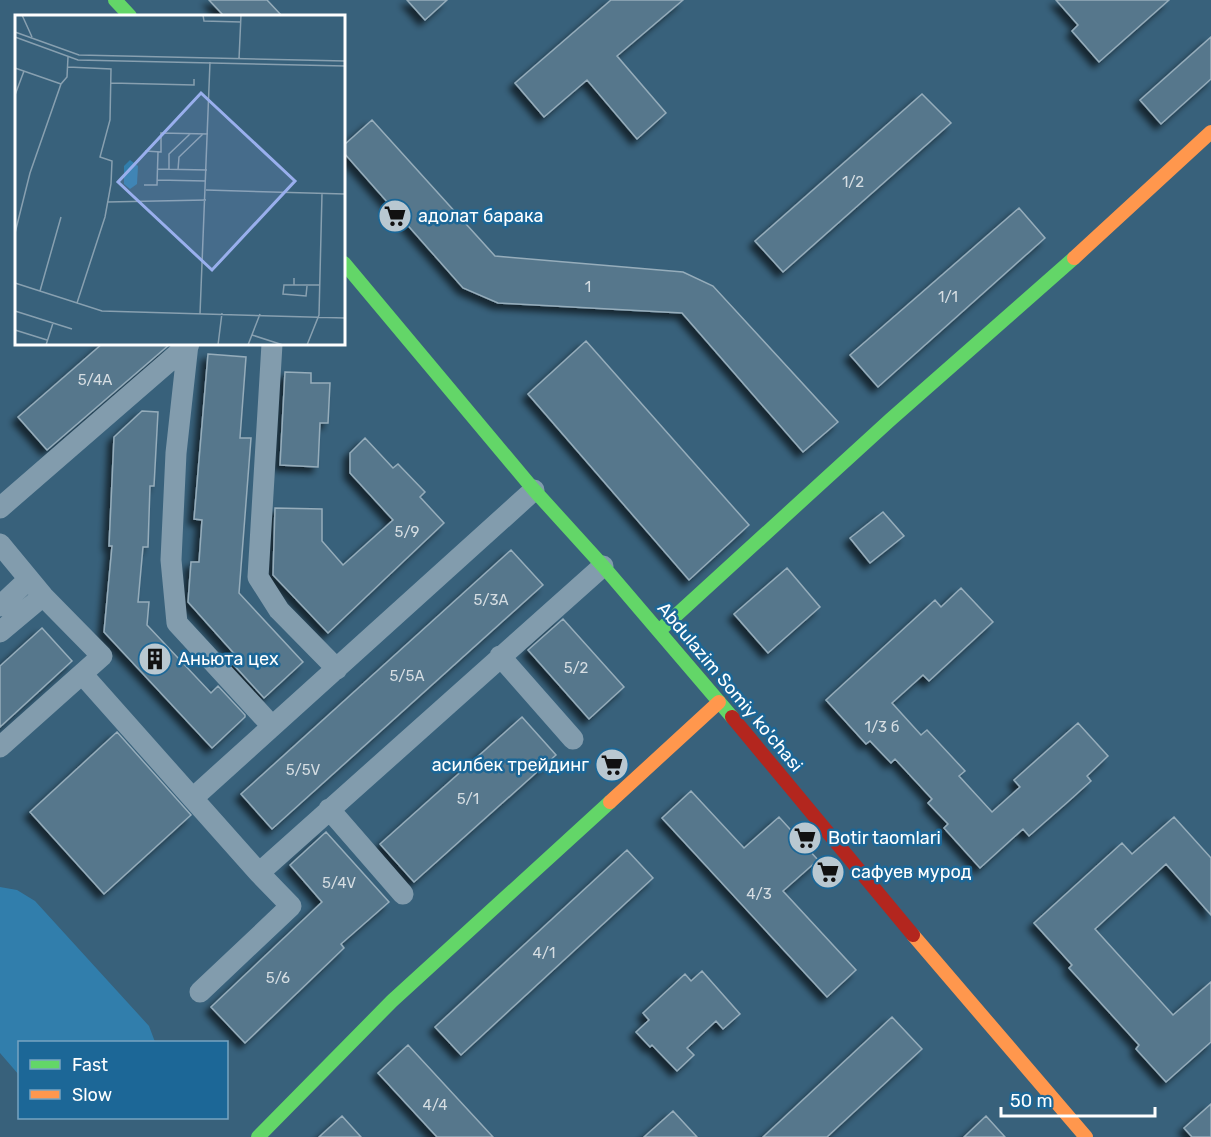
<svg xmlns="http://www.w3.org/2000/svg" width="1211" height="1137" viewBox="0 0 1211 1137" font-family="Rubik,sans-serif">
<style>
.green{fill:#317eac}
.building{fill:#56778c;stroke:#96adbb;stroke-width:1.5;filter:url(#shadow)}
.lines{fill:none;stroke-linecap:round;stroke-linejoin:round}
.street{stroke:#829cad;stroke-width:21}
.fast{stroke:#63d668;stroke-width:14}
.slow{stroke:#ff974d;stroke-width:14}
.jam{stroke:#b3261e;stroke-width:14}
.labels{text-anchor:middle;stroke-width:5;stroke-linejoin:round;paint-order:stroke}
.number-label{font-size:15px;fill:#d5dde2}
.poi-label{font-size:18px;fill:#fff;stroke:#1c6797;text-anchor:start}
.street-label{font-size:18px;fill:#fff;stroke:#1c6797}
.inset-road{fill:none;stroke:#88a0b0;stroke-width:1.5}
.view{fill:#99afed;fill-opacity:0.15;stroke:#99afed;stroke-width:3}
.inset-edge{fill:none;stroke:#fff;stroke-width:3}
</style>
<defs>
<filter id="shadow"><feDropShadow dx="-5.5" dy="5.5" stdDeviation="3" flood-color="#0009"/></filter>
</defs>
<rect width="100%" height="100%" fill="#38617b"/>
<path class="green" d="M 0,887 L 17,890 L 35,901 L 149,1026 L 155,1042 L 20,1042 L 19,1075 L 0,1053 Z"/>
<path class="building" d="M 209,0 L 267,0 L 282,16 L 224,16 Z
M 407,0 L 447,0 L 425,20 Z
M 611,0 L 683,0 L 617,56 L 666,113 L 637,139 L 587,80 L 544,117 L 515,83 Z
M 1056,0 L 1169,0 L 1099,62 L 1072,31 L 1078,25 Z
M 1211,37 L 1211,79 L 1161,124 L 1140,100 Z
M 922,94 L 951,123 L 783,272 L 755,241 Z
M 372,120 L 495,256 L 683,272 L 713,286 L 838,422 L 803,452 L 682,313 L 498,303 L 463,288 L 344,153 L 344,145 Z
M 1019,208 L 1045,238 L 878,387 L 850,355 Z
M 586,341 L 749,525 L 689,580 L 528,394 Z
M 102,344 L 170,344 L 47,450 L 18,417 Z
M 208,354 L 246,357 L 240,438 L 251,438 L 239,593 L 303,662 L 264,698 L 232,663 L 238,658 L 188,602 L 191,562 L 199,562 L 202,520 L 194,519 Z
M 285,372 L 311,373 L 311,383 L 330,383 L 328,423 L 320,423 L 318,467 L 280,465 Z
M 142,411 L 158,412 L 154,486 L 150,486 L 148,547 L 143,547 L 138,602 L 149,602 L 147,625 L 211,693 L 218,686 L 245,715 L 245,717 L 212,748 L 104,632 L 112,546 L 109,546 L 114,437 Z
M 365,438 L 393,468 L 398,464 L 425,492 L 420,497 L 444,523 L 328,633 L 273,575 L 275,508 L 322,509 L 322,541 L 343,565 L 393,520 L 350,473 L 350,453 Z
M 883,512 L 904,536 L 870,563 L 850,538 Z
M 511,550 L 543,585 L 272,829 L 241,794 Z
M 787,568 L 820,607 L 768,653 L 734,614 Z
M 961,588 L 993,622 L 929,681 L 923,675 L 892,703 L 921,735 L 927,730 L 965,771 L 959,776 L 992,812 L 1020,787 L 1014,780 L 1078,723 L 1108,756 L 1087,776 L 1091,781 L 1070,800 L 1029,836 L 1023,829 L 980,868 L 944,828 L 948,824 L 928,803 L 932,799 L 895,759 L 891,763 L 870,741 L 866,744 L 826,700 L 935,600 L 941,607 Z
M 563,619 L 624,687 L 589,719 L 528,650 Z
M 42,628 L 72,661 L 0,727 L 0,666 Z
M 522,717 L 556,755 L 414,882 L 380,844 Z
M 117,732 L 191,815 L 104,894 L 30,812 Z
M 691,791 L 744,848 L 779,817 L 818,860 L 783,891 L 856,970 L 827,997 L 662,818 Z
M 1174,817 L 1211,858 L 1211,915 L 1166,864 L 1095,929 L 1173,1015 L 1211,982 L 1211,1042 L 1166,1082 L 1136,1049 L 1139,1045 L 1069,968 L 1072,965 L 1034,923 L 1122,843 L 1132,854 Z
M 326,832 L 389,902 L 341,944 L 344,948 L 245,1043 L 211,1007 L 322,902 L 290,865 Z
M 627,850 L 653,878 L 461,1055 L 435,1027 Z
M 702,971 L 740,1014 L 723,1029 L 716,1021 L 687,1048 L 694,1055 L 677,1071 L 652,1045 L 650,1047 L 636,1032 L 649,1020 L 643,1013 L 685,974 L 691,981 Z
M 892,1017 L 922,1049 L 827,1137 L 763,1137 Z
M 408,1045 L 493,1137 L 437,1137 L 378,1073 Z
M 1211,1104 L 1211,1137 L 1192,1137 L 1184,1128 Z
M 673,1111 L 697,1137 L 644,1137 Z
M 342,1116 L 361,1137 L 319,1137 Z
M 986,1116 L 1005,1137 L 964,1137 Z"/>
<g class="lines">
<path class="street" d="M 188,344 L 176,453 L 171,560 L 177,623 L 272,726
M 272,344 L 258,577 L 279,610 L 337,669
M 0,508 L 189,344
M 0,544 L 43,596 L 102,656 L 0,747
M 0,606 L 29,579
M 0,632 L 43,596
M 500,656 L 573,739
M 83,675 L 259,873 L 291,906 L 200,992
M 193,798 L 534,490
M 329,809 L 403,894
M 259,873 L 603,566"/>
<path class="fast" d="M 115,0 L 130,16
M 344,263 L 534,490 L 603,566 L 732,717
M 659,631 L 890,420 L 1074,258
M 258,1137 L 392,1001 L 610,802"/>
<path class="slow" d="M 1074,258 L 1211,132
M 610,802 L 719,702
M 913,935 L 1086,1137"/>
<path class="jam" d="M 732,717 L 913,935"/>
</g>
<defs>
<symbol id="supermarket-disc" viewBox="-11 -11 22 22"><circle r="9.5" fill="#b9c8d1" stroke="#1c6797"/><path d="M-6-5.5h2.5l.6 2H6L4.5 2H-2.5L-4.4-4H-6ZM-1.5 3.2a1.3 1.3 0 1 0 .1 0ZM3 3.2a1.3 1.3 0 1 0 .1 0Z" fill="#111"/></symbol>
<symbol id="building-disc" viewBox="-11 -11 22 22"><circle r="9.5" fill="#b9c8d1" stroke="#1c6797"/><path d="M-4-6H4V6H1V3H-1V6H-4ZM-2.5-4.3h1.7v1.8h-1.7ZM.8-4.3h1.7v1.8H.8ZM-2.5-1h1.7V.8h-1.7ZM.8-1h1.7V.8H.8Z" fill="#111"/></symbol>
</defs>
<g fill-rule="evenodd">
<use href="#supermarket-disc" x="376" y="197" width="38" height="38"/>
<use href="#building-disc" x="136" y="640" width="38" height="38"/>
<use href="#supermarket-disc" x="593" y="746" width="38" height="38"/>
<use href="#supermarket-disc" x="786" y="819" width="38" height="38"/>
<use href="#supermarket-disc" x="809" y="853" width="38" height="38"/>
</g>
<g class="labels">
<g class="number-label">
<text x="853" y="187">1/2</text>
<text x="588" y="292">1</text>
<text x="948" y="302">1/1</text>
<text x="95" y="385">5/4A</text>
<text x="407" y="537">5/9</text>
<text x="491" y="605">5/3A</text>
<text x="576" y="673">5/2</text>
<text x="407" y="681">5/5A</text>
<text x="882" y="732">1/3 б</text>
<text x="303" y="775">5/5V</text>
<text x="468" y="804">5/1</text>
<text x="339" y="888">5/4V</text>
<text x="759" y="899">4/3</text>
<text x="544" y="958">4/1</text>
<text x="278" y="983">5/6</text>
<text x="435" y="1110">4/4</text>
</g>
<g class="poi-label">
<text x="418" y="222">адолат барака</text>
<text x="178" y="665">Аньюта цех</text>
<text x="589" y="771" text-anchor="end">асилбек трейдинг</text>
<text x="828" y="844">Botir taomlari</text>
<text x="851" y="878">сафуев мурод</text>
</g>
<g class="street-label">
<text transform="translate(730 687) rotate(50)" y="6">Abdulazim Somiy ko'chasi</text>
</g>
</g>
<g transform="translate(15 15)">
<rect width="330" height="330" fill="#38617b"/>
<path d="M 115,145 L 123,151 L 122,169 L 115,174 L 109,169 L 109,151 Z" fill="#317eac"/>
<path class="inset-road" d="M 7,0 L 17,22M 188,0 L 189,6 L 226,7M 0,17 L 64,40 L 330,46M 0,22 L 63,45 L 330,51M 224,44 L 226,0M 53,52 L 96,54 L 95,105 L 85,142 L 97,146 L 96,169 L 90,202 L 62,288M 0,53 L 46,69M 96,68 L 179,70 L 179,64M 0,80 L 9,56M 130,136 L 146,137 L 146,118 L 193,119M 142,154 L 192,155M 154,155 L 154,139 L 175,119M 163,155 L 164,142 L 188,119M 142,165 L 191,166M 129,170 L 142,170 L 143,137M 191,175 L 330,179M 92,187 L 191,185M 0,218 L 15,158 L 46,69 L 52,62 L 53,42M 279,263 L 279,270 L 305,270M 0,268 L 87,296 L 330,303M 279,270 L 269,270 L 268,279 L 291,281 L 292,271M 25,276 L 46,202M 0,296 L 57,314M 185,299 L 195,47M 0,315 L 32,325M 237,320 L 268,330M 31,330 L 38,308M 203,330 L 207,298M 233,330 L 245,299M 292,330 L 304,300 L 307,179"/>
<path class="view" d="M 186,78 L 280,166 L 197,255 L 103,167 Z"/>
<rect width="330" height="330" class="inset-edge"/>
</g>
<rect x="18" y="1041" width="210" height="78" fill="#1c6797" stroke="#77a4c1" stroke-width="1.5"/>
<rect x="30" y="1060" width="30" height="9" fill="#63d668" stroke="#77a4c1" stroke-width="1.5"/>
<text x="72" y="1071" font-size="18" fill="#ffffff">Fast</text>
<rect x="30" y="1090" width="30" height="9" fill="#ff974d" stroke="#77a4c1" stroke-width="1.5"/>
<text x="72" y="1101" font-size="18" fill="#ffffff">Slow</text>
<path d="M1001 1107v9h154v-9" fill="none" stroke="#ffffff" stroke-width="3"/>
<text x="1010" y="1107" font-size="18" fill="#ffffff" stroke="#1c6797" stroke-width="4.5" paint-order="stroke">50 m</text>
</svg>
